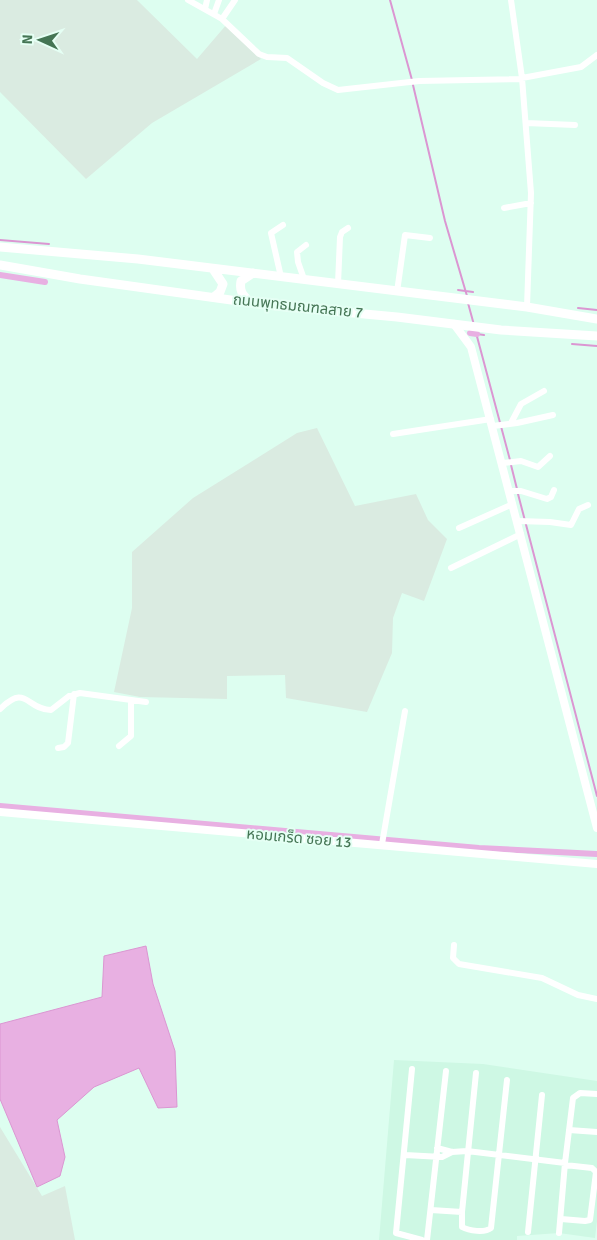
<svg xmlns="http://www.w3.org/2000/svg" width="597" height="1240" viewBox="0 0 597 1240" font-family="Signika,'Noto Sans Thai',sans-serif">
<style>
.residential{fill:#cef8e4}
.industrial{fill:#daebe1}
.water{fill:#e8b0e2;stroke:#db96d2}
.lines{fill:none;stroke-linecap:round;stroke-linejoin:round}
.stream{stroke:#db96d2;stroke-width:2}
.canal{stroke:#e8b0e2;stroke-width:6}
.minor{stroke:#fff;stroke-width:6}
.tertiary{stroke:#fff;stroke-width:8}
.secondary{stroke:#fff;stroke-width:9}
.labels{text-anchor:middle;stroke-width:4;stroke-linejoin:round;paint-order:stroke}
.street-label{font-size:15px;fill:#447554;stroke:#e5fff4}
</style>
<rect width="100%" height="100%" fill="#ddfef0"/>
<path class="residential" d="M 394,1060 L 483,1064 L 597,1081 L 597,1221 L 595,1238 L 559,1233 L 517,1236 L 517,1240 L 379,1240 Z"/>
<path class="industrial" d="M 0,0 L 137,0 L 197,59 L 227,24 L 261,59 L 152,123 L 86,179 L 0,92 Z
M 317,428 L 355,506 L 416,494 L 428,520 L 447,539 L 424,601 L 402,593 L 393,618 L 392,653 L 367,712 L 286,698 L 285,675 L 227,676 L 227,699 L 140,697 L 114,692 L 132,608 L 132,552 L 193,498 L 297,433 Z
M 0,1127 L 42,1196 L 65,1186 L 75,1240 L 0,1240 Z"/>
<path class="water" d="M 146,946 L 153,984 L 175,1051 L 177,1107 L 158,1108 L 139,1068 L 94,1087 L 57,1120 L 65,1157 L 60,1176 L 37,1187 L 0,1099 L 0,1024 L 102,997 L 104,956 Z"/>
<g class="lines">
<path class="stream" d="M 390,0 L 412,80
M 413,85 L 445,221 L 467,296
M 0,240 L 49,244
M 458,290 L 473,292
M 468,303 L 474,325
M 578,308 L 597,310
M 475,329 L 510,460
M 477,334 L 484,335
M 572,344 L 597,346
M 511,465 L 517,489
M 518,494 L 597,796"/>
<path class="canal" d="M 0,275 L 45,282
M 470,333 L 477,334
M 0,806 L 479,848 L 597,854"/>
<path class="minor" d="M 188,0 L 222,19 L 259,54 L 267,57 L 287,58 L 323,83 L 338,90 L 419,81 L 522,79
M 511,0 L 522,78 L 531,193 L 527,307
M 205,9 L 207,0
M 214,14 L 219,0
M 222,19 L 235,0
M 522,78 L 581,67 L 597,55
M 526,123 L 575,125
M 504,208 L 531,203
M 281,277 L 271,233 L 283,225
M 304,279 L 298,262 L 297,252 L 306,245
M 338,284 L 340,237 L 342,232 L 348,228
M 397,292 L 405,235 L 430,238
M 511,423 L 521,404 L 544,391
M 493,426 L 517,423 L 553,415
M 393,434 L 491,419
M 503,463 L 521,461 L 538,467 L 550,456
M 510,491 L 521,491 L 547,499 L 551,497 L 554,490
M 518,521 L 550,522 L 571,525 L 579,509 L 588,505
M 459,528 L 513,504
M 451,568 L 521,534
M 0,709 C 27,683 25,709 51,710 L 69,696 L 80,693 L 146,702
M 119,746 L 131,736 L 131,700
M 58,748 L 64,747 L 68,743 L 74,694
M 382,844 L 405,711
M 454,945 L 453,958 L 459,964 L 542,978 L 578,995 L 597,999
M 412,1069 L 396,1233 L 422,1240
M 569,1130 L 597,1132
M 437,1148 L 452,1152 L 467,1151 L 565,1163 L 573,1098 L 580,1093 L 597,1094
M 405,1155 L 442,1157 L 452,1152
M 431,1210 L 462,1212 L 462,1227 C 469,1231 485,1233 491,1228 L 507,1080
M 462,1212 L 476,1073
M 561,1219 L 585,1221 L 590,1220 L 596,1172 L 592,1168 L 565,1165
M 528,1232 L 542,1095
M 559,1233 L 565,1163
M 427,1240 L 446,1071"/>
<path class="tertiary" d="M 454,324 L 471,347 L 597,828
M 0,812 L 597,864"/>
<path class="secondary" d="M 0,247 L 138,259 L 527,307 L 597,319
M 0,265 L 80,279 L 267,305 L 397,317 L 501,330 L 597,336
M 213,269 L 223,284 L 220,292 L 214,297
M 250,302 C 243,295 239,292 241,281 L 253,273"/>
</g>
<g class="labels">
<g class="street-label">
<text transform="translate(298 306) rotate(6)" y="5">ถนนพุทธมณฑลสาย 7</text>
<text transform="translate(299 838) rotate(5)" y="5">หอมเกร็ด ซอย 13</text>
</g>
</g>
<g transform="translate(40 40) rotate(273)" stroke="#e5fff4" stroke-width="4" paint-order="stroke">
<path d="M0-4L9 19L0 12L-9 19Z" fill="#447554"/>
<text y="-8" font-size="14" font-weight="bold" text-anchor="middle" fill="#447554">N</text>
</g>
</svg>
